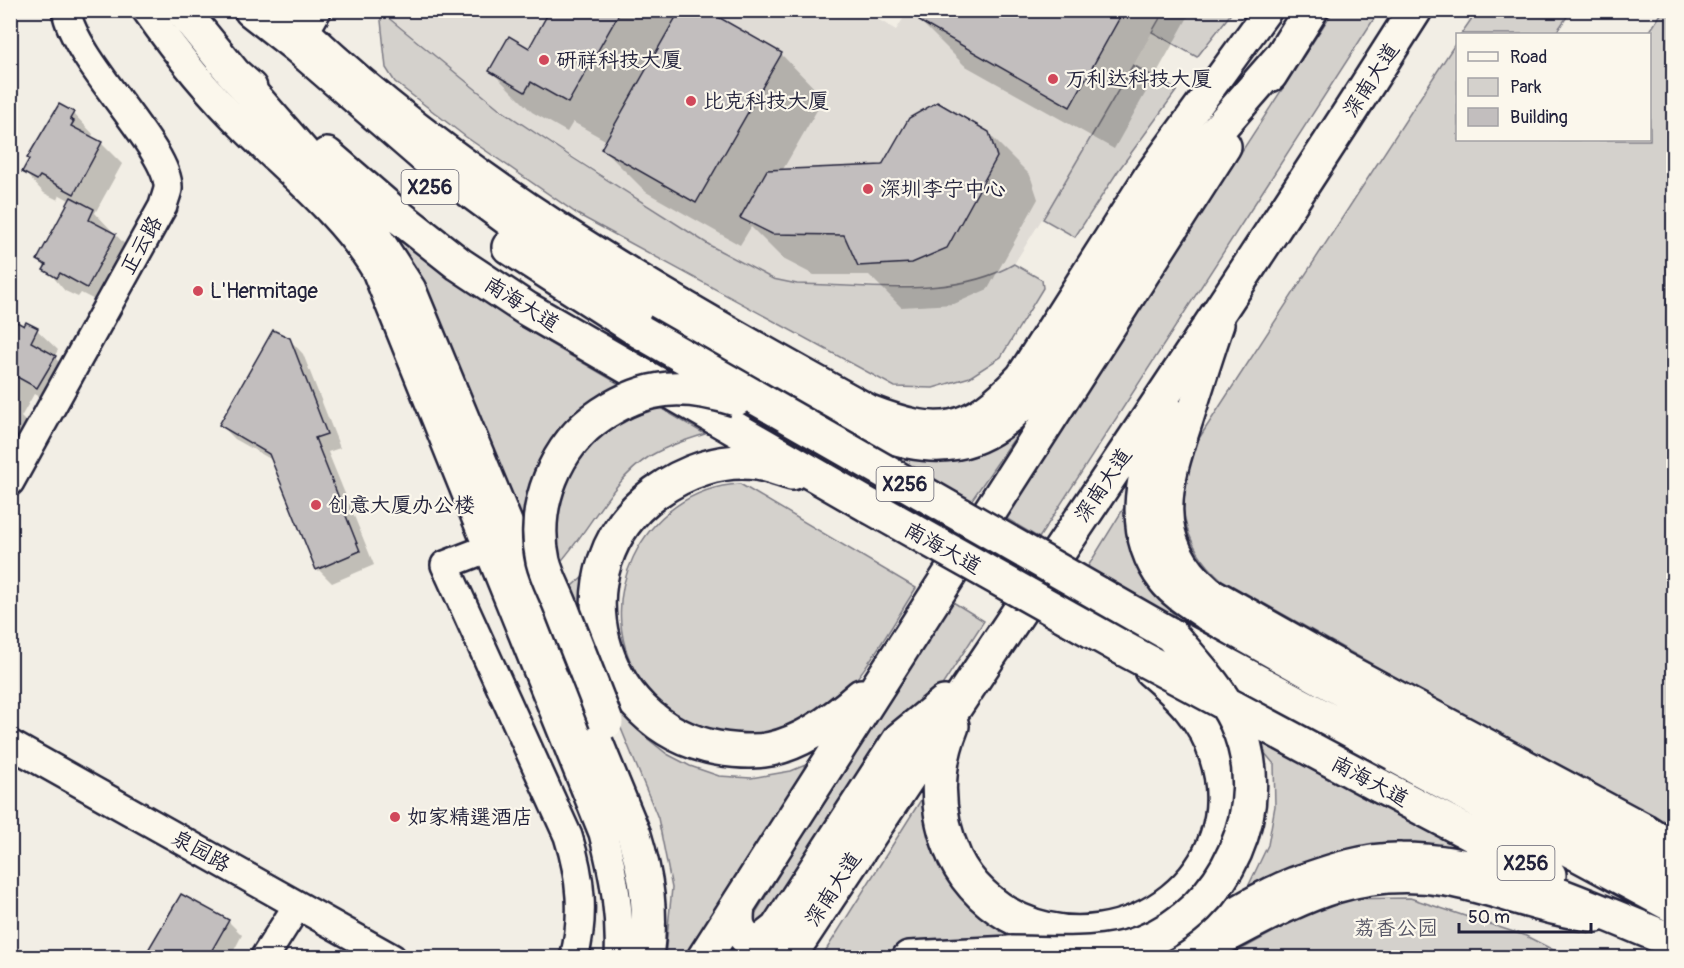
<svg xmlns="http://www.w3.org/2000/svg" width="1684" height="968" viewBox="0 0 1684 968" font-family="Pangolin,'LXGW WenKai TC',sans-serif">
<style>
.built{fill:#e0dcd6}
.green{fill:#d4d1cc;stroke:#7b7a84;stroke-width:1.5}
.shadow{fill:#0003}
.building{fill:#c2bebe;stroke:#22223b;stroke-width:1.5}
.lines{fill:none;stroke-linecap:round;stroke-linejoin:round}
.minor-casing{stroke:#22223b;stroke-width:32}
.major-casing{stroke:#22223b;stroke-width:38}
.minor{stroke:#fbf7ec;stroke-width:27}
.major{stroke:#fbf7ec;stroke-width:33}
.major-bridge-casing{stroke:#22223b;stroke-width:38;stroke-linecap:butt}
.major-bridge{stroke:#fbf7ec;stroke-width:33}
.poi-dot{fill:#d1495b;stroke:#fbf7ec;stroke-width:2}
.labels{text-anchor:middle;stroke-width:4.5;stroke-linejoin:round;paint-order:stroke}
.shield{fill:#fbf7ec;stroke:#636270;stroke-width:1.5}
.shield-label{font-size:20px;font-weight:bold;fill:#22223b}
.poi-label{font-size:21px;fill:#22223b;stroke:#fbf7ec;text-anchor:start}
.street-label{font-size:21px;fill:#22223b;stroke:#fbf7ec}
.park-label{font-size:21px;fill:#575766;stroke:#fbf7ec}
</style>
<rect width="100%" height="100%" fill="#f2eee5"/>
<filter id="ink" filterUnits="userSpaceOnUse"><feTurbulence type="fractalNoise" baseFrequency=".0167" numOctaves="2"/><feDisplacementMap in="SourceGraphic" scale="12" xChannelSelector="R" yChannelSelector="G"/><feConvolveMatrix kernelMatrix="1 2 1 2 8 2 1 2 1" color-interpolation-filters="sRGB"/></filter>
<g filter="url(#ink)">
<path class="built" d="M 862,10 L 896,30 L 908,11 L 1164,11 L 1091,140 L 1014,264 L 997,274 L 971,283 L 942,287 L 796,284 L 773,280 L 711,246 L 501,110 L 382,11 Z
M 1673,10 L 1673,415 L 1665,393 L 1669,11 Z"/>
<path class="green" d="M 380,11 L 501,110 L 573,158 L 711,246 L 773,279 L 797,284 C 865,285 953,300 1014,264 L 1042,280 L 1043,288 L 1001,357 L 970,377 L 933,388 L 895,387 L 579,215 L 466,137 L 395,82 L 386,68 Z
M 1164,11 L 1164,10 L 1233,11 L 1197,57 L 1152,32 Z
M 1333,11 L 1379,11 L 1039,538 L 1004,517 Z
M 1477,11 L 1477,10 L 1571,11 L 1555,34 L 1461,34 Z
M 1663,11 L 1673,11 L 1666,330 L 1674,355 L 1673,842 L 1511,742 L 1222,580 C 1181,545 1171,492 1196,443 L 1457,41 L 1458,140 L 1650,140 L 1648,34 Z
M 1133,65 L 1177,90 L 1118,171 L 1075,237 L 1043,219 Z
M 348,192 L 502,313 L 549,343 L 705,434 C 686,440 667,446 650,456 C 609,482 588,534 555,568 L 522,535 Z
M 1025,423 L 971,501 L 878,448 C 951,468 963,464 1025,423 Z
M 740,484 L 916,588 C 893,623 858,689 824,711 C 799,727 763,742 734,736 C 725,735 716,730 708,728 C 699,725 690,723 682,719 C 668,712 655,698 645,686 C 585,607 642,489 740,484 Z
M 1138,485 L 1142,570 L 1159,598 L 1179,620 L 1087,568 Z
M 583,577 L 582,616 L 617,704 L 643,735 L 667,754 L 690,766 L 719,776 L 751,778 L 791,771 L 815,761 L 692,957 L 665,957 L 672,888 L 658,818 L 565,593 Z
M 948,599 L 984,621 L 765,957 L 728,958 Z
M 1262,743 L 1478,857 L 1245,893 L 1268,845 L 1275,806 L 1274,764 L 1258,745 Z
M 931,784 L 932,813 L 1025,937 L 903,951 L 878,957 L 821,958 Z
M 1410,898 L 1526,936 L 1567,957 L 1226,958 L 1333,899 Z"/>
<path class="shadow" d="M 552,10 L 703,10 L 781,54 L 824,98 L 782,171 L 882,167 L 988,133 L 1030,175 L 1038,199 L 988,289 L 954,304 L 901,307 L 869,275 L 814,275 L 783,259 L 751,227 L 740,245 L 646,192 L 603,149 L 607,141 L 573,122 L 567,132 L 532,112 L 491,71 L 530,50 Z
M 927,10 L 1192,10 L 1114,149 L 964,65 L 920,21 Z
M 73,113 L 93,134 L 91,138 L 101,143 L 122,164 L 95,213 L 136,256 L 108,307 L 81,293 L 78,297 L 65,291 L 39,260 L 71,201 L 60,195 L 58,200 L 44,193 L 24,172 Z
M 27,324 L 37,330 L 58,350 L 54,357 L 75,378 L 58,408 L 34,394 L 21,417 L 42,438 L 10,459 L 10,337 Z
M 289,339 L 303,354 L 340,448 L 328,452 L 374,565 L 332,583 L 318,569 L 274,461 L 235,439 L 221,425 Z
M 182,896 L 228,921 L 242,935 L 230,958 L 146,958 Z"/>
<path class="building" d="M 550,10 L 621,10 L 568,103 L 531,82 L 525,92 L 489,71 L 509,36 L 529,48 Z
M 680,10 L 706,10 L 782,53 L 696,203 L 601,149 Z
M 925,10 L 1124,10 L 1070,107 L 919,21 Z
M 937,102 L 989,132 L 997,157 L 947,248 L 912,263 L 858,266 L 844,235 L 772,234 L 740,218 L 767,170 L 882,165 L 909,118 Z
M 59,104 L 74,112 L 70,119 L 74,121 L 71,126 L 102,142 L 74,194 L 40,176 L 37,180 L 22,172 L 29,159 L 27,158 Z
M 71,197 L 94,209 L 89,220 L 116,234 L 87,288 L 60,273 L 57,278 L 43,270 L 46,265 L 37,260 Z
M 17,322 L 24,326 L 26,322 L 38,328 L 31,342 L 56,356 L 37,388 L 10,373 L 10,333 Z
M 273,330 L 290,338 L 327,434 L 315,438 L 360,551 L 316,570 L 269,454 L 219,425 Z
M 181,894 L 229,920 L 208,957 L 144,957 Z"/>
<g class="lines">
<defs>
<path id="minor" d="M 146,10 C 176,53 209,94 246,130 C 291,175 343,216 376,271 L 603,833 C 614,875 621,914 619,958
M 284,10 C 456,179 662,294 870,409 C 940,436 968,432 1020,376 L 1148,175 L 1268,10
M 1220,324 C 1209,356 1199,388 1189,420 C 1167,486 1150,539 1210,591 L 1341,665 L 1646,828 L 1674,846
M 10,482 L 163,206 C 164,201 167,194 168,189 C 171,150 75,63 66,10
M 489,548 L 445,565 L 568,836 C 581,877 585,916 574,958
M 10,744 L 392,958
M 264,958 L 297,906
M 1188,958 C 1278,916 1341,864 1446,882 C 1498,891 1545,913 1597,918"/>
<path id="major" d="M 182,10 L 234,74 L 250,88
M 251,10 L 297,46 L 431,162 L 541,243 L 624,293 L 853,422 C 934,458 986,454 1041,381 L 1154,203 L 1282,56
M 303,29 L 314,10
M 234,74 L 370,230 L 409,290 L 634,835 C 647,877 652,914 646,958
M 1270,75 L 1311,10
M 327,155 L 393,212 L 459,264 L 527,309 L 871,507
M 509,247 L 641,332
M 1169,414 C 1142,464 1127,531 1165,580 C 1176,594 1194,604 1208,614 C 1363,703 1521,786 1674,878
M 792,473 C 781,470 769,465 757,463 C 721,458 684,472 655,493 C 554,567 596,726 717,748 C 735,751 753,753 771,749 C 804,742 835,719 861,696
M 1173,636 L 1674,906
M 952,726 C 934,771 935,814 955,858 C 968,885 992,907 1019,920 C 1126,968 1255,873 1216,755 C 1205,718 1179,694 1151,670
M 1378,785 L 1549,875
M 738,906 C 736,922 736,930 750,941 L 763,940 L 777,929 L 900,739 L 944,703
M 704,958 L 1224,146
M 788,958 C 997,641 1212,330 1415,10
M 909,958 L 1011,953
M 1154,958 C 1203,938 1246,903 1295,884 C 1329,872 1365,859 1401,860 C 1494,860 1585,906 1670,940"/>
</defs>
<use href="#minor" class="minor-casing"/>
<use href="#major" class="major-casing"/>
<use href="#minor" class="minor"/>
<use href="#major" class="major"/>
<defs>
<path id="major-bridge" d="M 641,332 L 1171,635 C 1194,662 1220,689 1236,722 C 1275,806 1226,911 1141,943 C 1100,958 1054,953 1011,953
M 871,507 L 1126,650 L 1378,785
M 606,722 C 592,685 577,648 563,612 C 557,595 547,578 543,561 C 531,506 555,445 602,414 C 648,384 684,383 736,399"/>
</defs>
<use href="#major-bridge" class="major-bridge-casing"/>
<use href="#major-bridge" class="major-bridge"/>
</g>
</g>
<g class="poi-dot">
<circle cx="544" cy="60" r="6"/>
<circle cx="1053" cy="79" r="6"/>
<circle cx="691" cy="101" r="6"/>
<circle cx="868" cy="189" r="6"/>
<circle cx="198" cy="291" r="6"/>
<circle cx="316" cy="505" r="6"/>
<circle cx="395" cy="817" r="6"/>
</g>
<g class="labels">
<g class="shield">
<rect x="401.5" y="170" width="57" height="34" rx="4.5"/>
<rect x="876.5" y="467" width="57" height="34" rx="4.5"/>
<rect x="1497.5" y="846" width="57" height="34" rx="4.5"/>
</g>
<g class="shield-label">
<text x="430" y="194">X256</text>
<text x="905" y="491">X256</text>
<text x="1526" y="870">X256</text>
</g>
<g class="poi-label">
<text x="556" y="67">研祥科技大厦</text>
<text x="1065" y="86">万利达科技大厦</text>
<text x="703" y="108">比克科技大厦</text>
<text x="880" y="196">深圳李宁中心</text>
<text x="210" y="298">L'Hermitage</text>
<text x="328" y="512">创意大厦办公楼</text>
<text x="407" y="824">如家精選酒店</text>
</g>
<g class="street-label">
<text transform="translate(1371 80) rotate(-57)" y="7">深南大道</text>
<text transform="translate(141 245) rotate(-61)" y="7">正云路</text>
<text transform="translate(522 304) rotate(32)" y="7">南海大道</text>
<text transform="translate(1103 485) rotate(-56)" y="7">深南大道</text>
<text transform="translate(943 548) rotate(29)" y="7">南海大道</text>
<text transform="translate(1370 781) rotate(28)" y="7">南海大道</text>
<text transform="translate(201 851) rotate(29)" y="7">泉园路</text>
<text transform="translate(833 889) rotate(-57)" y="7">深南大道</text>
</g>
<g class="park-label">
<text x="1396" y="935">荔香公园</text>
</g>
</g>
<rect width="1684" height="968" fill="none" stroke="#fbf7ec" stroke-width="36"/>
<rect x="18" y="18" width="1648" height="932" fill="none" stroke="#22223b" stroke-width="2" filter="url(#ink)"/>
<rect x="1456" y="33" width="195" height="108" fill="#fbf7ec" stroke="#a4a2a5" stroke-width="1.5"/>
<rect x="1468" y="52" width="30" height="9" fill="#fbf7ec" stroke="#a4a2a5" stroke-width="1.5"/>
<text x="1510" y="63" font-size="18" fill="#22223b">Road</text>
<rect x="1468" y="78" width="30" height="18" fill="#d4d1cc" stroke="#a4a2a5" stroke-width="1.5"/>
<text x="1510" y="93" font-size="18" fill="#22223b">Park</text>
<rect x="1468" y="108" width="30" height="18" fill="#c2bebe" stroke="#a4a2a5" stroke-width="1.5"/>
<text x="1510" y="123" font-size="18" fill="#22223b">Building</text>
<path d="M1459 923v9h132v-9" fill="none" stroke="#22223b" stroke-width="3"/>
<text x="1468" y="923" font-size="18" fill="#22223b" stroke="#fbf7ec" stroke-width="4.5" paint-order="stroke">50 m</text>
</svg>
